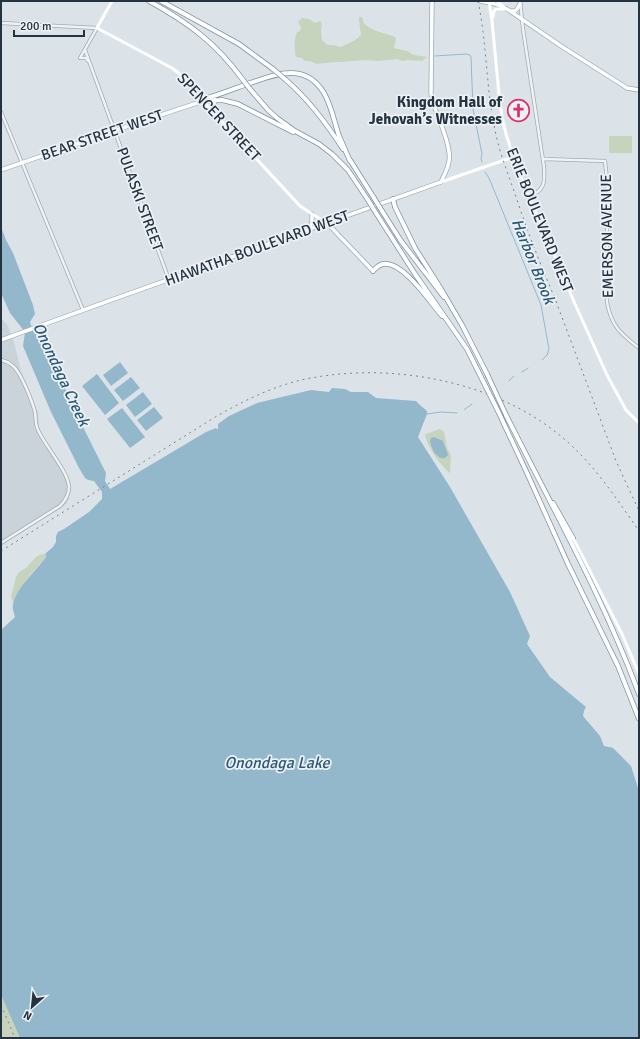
<svg xmlns="http://www.w3.org/2000/svg" width="640" height="1039" viewBox="0 0 640 1039" font-family="Signika,sans-serif">
<style>
.built{fill:#cad2da}
.green{fill:#c6d3bd}
.water{fill:#93b8cc}
.lines{fill:none;stroke-linecap:round;stroke-linejoin:round}
.stream{stroke:#93b8cc;stroke-width:1}
.tertiary-casing{stroke:#a1abb2;stroke-width:4}
.primary-casing{stroke:#9aa9b5;stroke-width:5}
.motorway-casing{stroke:#8293a0;stroke-width:5.5}
.tertiary{stroke:#eff3f6;stroke-width:2.5}
.secondary{stroke:#fff;stroke-width:3}
.primary{stroke:#fff;stroke-width:3.5}
.motorway{stroke:#fff;stroke-width:4}
.rail{stroke:#748593;stroke-width:1;stroke-dasharray:2 4;stroke-linecap:butt}
.motorway-bridge-casing{stroke:#8293a0;stroke-width:5.5;stroke-linecap:butt}
.motorway-bridge{stroke:#fff;stroke-width:4}
.labels{text-anchor:middle;stroke-width:3.5;stroke-linejoin:round;paint-order:stroke}
.poi-label{font-size:15px;font-weight:bold;fill:#253340;stroke:#ecf1f6;text-anchor:end}
.street-label{font-size:15px;fill:#253340;stroke:#ecf1f6}
.water-label{font-size:16px;font-style:italic;fill:#2b5977;stroke:#ecf1f6}
</style>
<rect width="100%" height="100%" fill="#dce3e8"/>
<path class="built" d="M 1,318 L 8,326 L 14,342 L 21,371 L 38,413 L 39,426 L 40,431 L 68,477 L 71,486 L 71,491 L 67,503 L 61,508 L 1,545 Z"/>
<path class="green" d="M 359,17 L 362,17 L 364,24 C 373,31 384,33 395,37 L 396,38 L 394,48 L 407,51 L 414,55 L 427,57 L 422,61 L 408,60 L 402,61 L 398,59 L 378,61 L 364,60 L 340,62 L 335,62 L 316,64 L 310,61 L 305,61 L 302,58 L 296,57 C 294,49 294,40 297,32 L 300,31 L 301,27 L 298,22 L 302,18 L 309,19 L 315,23 L 320,21 L 322,24 L 321,30 L 322,40 L 327,45 L 333,45 L 341,47 C 348,43 356,41 361,35 L 359,21 Z
M 609,136 L 632,136 L 632,153 L 609,153 Z
M 440,429 L 444,432 L 447,447 L 451,456 L 450,472 L 449,473 C 440,464 428,448 425,436 L 426,434 Z
M 46,553 L 46,557 L 30,575 L 13,602 L 11,597 L 16,577 L 19,572 L 26,568 L 37,556 Z
M 1,995 L 20,1038 L 1,1038 Z"/>
<path class="water" d="M 1,227 L 6,240 L 13,253 L 33,305 L 35,314 L 30,322 L 32,328 L 40,336 L 46,343 L 53,364 L 59,372 L 62,382 L 78,417 L 106,473 L 105,481 L 110,489 L 206,432 L 216,428 L 218,430 L 218,424 L 229,416 L 257,403 L 311,390 L 329,392 L 332,388 L 345,389 L 351,392 L 368,392 L 376,398 L 416,401 L 421,406 L 427,411 L 427,414 L 418,437 L 450,487 L 510,592 L 530,636 L 527,644 L 550,677 L 586,707 L 584,711 L 583,716 L 600,736 L 604,746 L 613,748 L 631,766 L 639,791 L 639,1038 L 20,1038 L 1,995 L 1,630 L 15,617 C 14,613 12,608 13,604 C 17,587 36,571 46,557 L 46,553 L 53,547 L 56,542 L 56,536 L 58,532 L 64,529 L 89,512 L 102,499 L 102,492 L 94,481 L 88,480 L 85,478 L 79,468 L 51,412 L 23,346 L 25,332 L 10,313 L 1,293 Z
M 120,362 L 128,373 L 111,386 L 103,375 Z
M 97,374 L 119,403 L 105,415 L 82,386 Z
M 131,377 L 140,388 L 123,401 L 114,390 Z
M 143,392 L 152,404 L 135,417 L 126,405 Z
M 154,407 L 163,418 L 146,431 L 137,420 Z
M 122,408 L 145,437 L 130,448 L 107,419 Z
M 434,437 L 443,441 C 444,446 447,450 448,455 C 440,465 431,449 430,441 L 431,438 Z"/>
<g class="lines">
<path class="stream" d="M 435,56 L 466,54 L 470,55 L 471,57 L 473,109 L 482,154 L 481,159 L 482,162
M 485,172 L 489,178 L 541,305 L 549,349 L 547,355 L 542,360
M 522,372 L 528,368
M 509,381 L 514,376
M 464,410 L 472,404
M 427,414 L 441,412 L 457,413"/>
<defs>
<path id="tertiary" d="M 520,1 L 523,29 L 544,167 C 545,181 545,192 528,196
M 1,23 L 97,28 L 80,58 L 86,58 L 88,61
M 85,50 L 169,280
M 1,112 L 83,310
M 544,159 L 605,161 L 607,180 L 607,302 C 611,326 621,334 639,348
M 1,360 C 6,361 11,364 14,367 C 22,375 32,401 35,412 C 36,418 35,424 38,430 C 45,446 68,471 69,487 C 69,494 65,501 60,506 L 1,543"/>
<path id="primary" d="M 480,1 L 495,4 L 507,9 L 561,46 L 627,88 L 639,90
M 511,11 L 515,11 L 517,9 L 520,4
M 1,170 L 143,121 L 203,101
M 327,223 L 373,271
M 308,229 L 312,223 L 312,214
M 1,340 L 114,299 L 173,278 L 441,182 C 444,175 448,169 449,161 C 452,147 437,115 432,100 L 431,93 L 432,1"/>
<path id="motorway" d="M 149,1 C 189,23 216,43 243,80
M 161,1 L 239,44 L 273,69
M 286,80 C 309,100 327,124 343,149
M 250,89 L 268,110 L 277,118 L 295,131 L 319,144 L 332,154 L 348,170 L 368,200
M 203,101 L 207,98 C 221,94 236,88 250,83 C 277,74 305,62 324,93 C 331,105 334,120 338,133 C 342,143 346,152 350,161
M 203,101 L 222,100 L 238,104 L 293,132
M 212,110 L 215,100
M 350,160 L 374,198
M 393,199 L 395,207 L 415,248 L 441,289 L 462,325 L 487,374
M 382,211 L 401,241 L 444,297
M 376,213 L 415,274 L 467,349 L 478,371
M 373,271 C 376,268 378,265 383,264 C 403,261 430,302 442,316
M 498,411 L 527,473 L 568,564 L 618,666 L 639,719
M 506,415 C 552,507 603,597 639,694
M 553,503 L 573,538"/>
</defs>
<use href="#tertiary" class="tertiary-casing"/>
<use href="#primary" class="primary-casing"/>
<use href="#motorway" class="motorway-casing"/>
<use href="#tertiary" class="tertiary"/>
<path class="secondary" d="M 112,1 L 97,28 L 172,68 L 181,75 L 203,101 L 300,206 L 312,214 L 327,223
M 489,1 L 492,21 L 499,94 L 502,117 L 506,134 L 515,162 L 531,202 L 544,230 L 575,304 L 607,375 L 626,410 L 639,423
M 497,1 L 504,7
M 493,17 L 494,11 L 496,9 L 505,9
M 441,182 L 513,157
M 573,538 L 622,634 L 639,674"/>
<use href="#primary" class="primary"/>
<use href="#motorway" class="motorway"/>
<path class="rail" d="M 478,1 C 487,44 486,88 495,130 C 499,151 507,171 514,191 C 526,227 539,262 554,296 L 616,461 L 639,511
M 1,551 L 212,419 C 239,403 267,389 297,381 C 384,360 494,379 563,438 C 594,464 616,498 639,531
M 1,1005 L 15,1038"/>
<defs>
<path id="motorway-bridge" d="M 273,69 L 286,80
M 243,80 L 250,89
M 374,198 L 382,211
M 368,200 L 376,213
M 478,371 L 498,411
M 487,374 L 506,415"/>
</defs>
<use href="#motorway-bridge" class="motorway-bridge-casing"/>
<use href="#motorway-bridge" class="motorway-bridge"/>
</g>
<defs>
<symbol id="church-ring" viewBox="-11 -11 22 22"><circle r="9.5" fill="#ecf1f6" stroke="#db3467" stroke-width="1.5"/><path d="M-1.2-6h2.4v3.5h3.3v2.4h-3.3V6h-2.4V-.1h-3.3v-2.4h3.3Z" fill="#db3467"/></symbol>
</defs>
<g fill-rule="evenodd">
<use href="#church-ring" x="506" y="98" width="25" height="25"/>
</g>
<g class="labels">
<g class="poi-label">
<text x="502" y="107">Kingdom Hall of<tspan x="502" dy="17">Jehovah’s Witnesses</tspan></text>
</g>
<g class="street-label">
<text transform="translate(219 117) rotate(47)" y="5">SPENCER STREET</text>
<text transform="translate(102 135) rotate(-19)" y="5">BEAR STREET WEST</text>
<text transform="translate(140 199) rotate(70)" y="5">PULASKI STREET</text>
<text transform="translate(540 220) rotate(68)" y="5">ERIE BOULEVARD WEST</text>
<text transform="translate(607 236) rotate(-91)" y="5">EMERSON AVENUE</text>
<text transform="translate(257 248) rotate(-20)" y="5">HIAWATHA BOULEVARD WEST</text>
</g>
<g class="water-label">
<text transform="translate(534 261) rotate(68)" y="6">Harbor Brook</text>
<text transform="translate(62 374) rotate(65)" y="6">Onondaga Creek</text>
<text x="277" y="768">Onondaga Lake</text>
</g>
</g>
<rect width="640" height="1039" fill="none" stroke="#253340" stroke-width="4"/>
<g transform="translate(32 1007) rotate(207)" stroke="#ecf1f6" stroke-width="3" paint-order="stroke">
<path d="M0-3L7 15L0 10L-7 15Z" fill="#253340"/>
<text y="-6" font-size="11" font-weight="bold" text-anchor="middle" fill="#253340">N</text>
</g>
<path d="M14 30v6h70v-6" fill="none" stroke="#253340" stroke-width="2"/>
<text x="20" y="30" font-size="12" fill="#253340" stroke="#ecf1f6" stroke-width="3" paint-order="stroke">200 m</text>
</svg>
